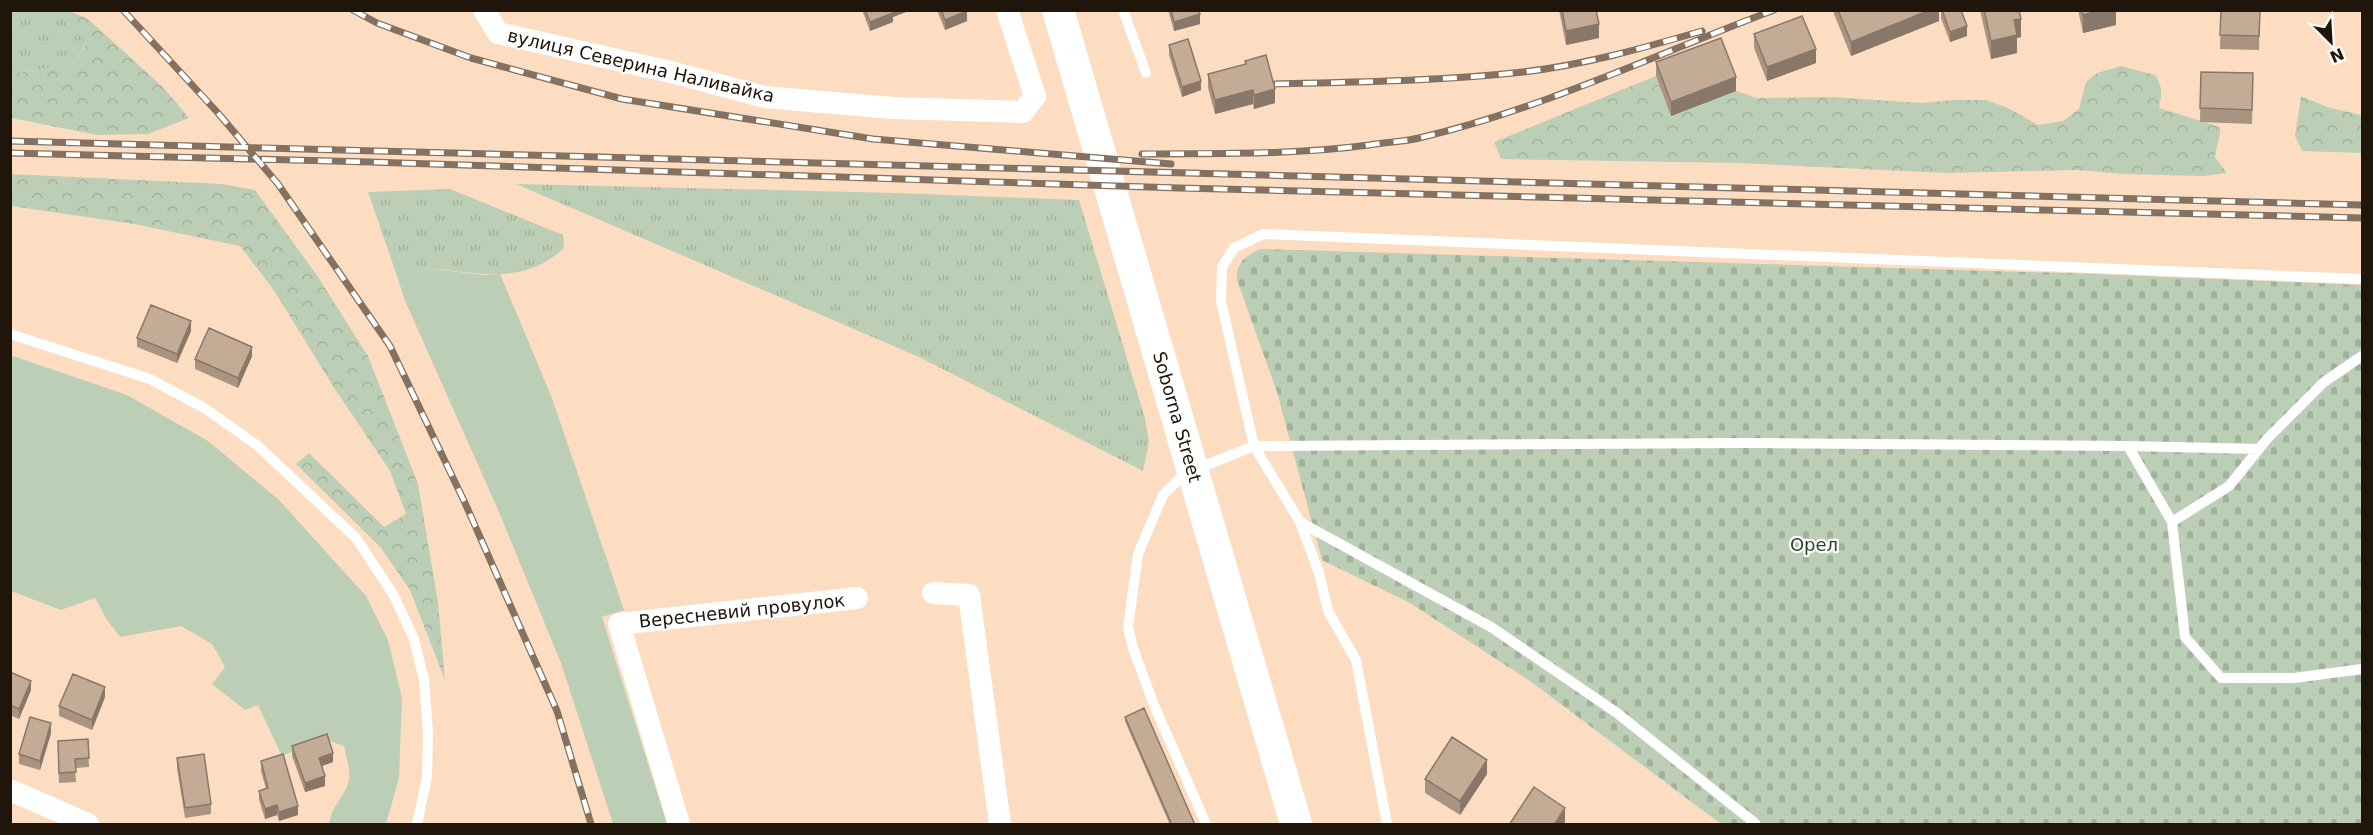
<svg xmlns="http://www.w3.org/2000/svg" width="2373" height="835" viewBox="0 0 2373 835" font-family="'DejaVu Sans',sans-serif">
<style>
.grass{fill:url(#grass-tufts)}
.forest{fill:url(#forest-crowns)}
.cemetery{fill:url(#cemetery-stones)}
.garden{fill:#bccfb6}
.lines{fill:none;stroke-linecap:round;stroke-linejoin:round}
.service{stroke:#fff;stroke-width:10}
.minor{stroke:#fff;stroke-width:22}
.secondary{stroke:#fff;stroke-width:32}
.rail-casing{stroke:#85715f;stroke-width:7}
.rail{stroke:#fff;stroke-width:4.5;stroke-dasharray:14;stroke-linecap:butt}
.wall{fill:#a99381}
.shaded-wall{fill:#897869}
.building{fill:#c4ab96;stroke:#897869;stroke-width:1.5}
.labels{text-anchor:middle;stroke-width:4.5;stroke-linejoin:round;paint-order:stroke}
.street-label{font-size:18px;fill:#1f150b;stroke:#fff}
.park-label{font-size:18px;fill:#27441e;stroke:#fff}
</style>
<defs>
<pattern id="grass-tufts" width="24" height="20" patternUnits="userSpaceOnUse" patternTransform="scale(1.5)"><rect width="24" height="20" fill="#bccfb6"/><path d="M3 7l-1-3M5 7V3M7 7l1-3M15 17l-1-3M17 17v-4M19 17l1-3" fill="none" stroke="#a1b19b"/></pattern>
<pattern id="forest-crowns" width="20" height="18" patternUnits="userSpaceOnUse" patternTransform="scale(1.5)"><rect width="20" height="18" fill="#bccfb6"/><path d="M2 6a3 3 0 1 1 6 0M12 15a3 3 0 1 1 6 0" fill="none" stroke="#a1b19b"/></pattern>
<pattern id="cemetery-stones" width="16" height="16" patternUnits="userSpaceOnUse" patternTransform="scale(1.5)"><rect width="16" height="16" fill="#bccfb6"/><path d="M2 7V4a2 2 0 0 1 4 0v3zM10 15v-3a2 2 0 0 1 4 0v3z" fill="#a1b19b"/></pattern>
</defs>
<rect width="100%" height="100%" fill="#fcddc2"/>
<path class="grass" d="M 10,11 L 55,11 L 87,42 L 72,65 L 11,74 Z
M 516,184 L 897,193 L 1079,200 L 1145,418 L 1149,442 L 1143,471 L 919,357 Z
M 450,189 L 563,235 L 564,248 C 512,297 453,260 395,270 L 368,192 Z"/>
<path class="forest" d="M 55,11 L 70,11 L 88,19 L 164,88 L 189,118 L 148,134 L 97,135 L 11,118 L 11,74 L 72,65 L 87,43 Z
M 2121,66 L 2155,75 C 2163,87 2162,94 2159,108 C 2179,114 2199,120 2220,127 C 2221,137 2216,146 2215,157 L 2227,173 L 2203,176 L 2125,174 L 2076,170 L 1947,173 L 1739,163 L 1501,159 L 1494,142 L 1656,76 L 1671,115 L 1736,91 L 1757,98 L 1832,97 L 1921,103 L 1953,100 L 1986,100 L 2008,108 L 2038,125 L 2063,121 L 2079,109 L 2086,82 L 2097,73 Z
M 2301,96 L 2327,107 L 2361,115 L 2362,104 L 2362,153 L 2302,151 L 2295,136 Z
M 10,174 L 222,184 L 255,190 L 316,274 L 368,356 L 418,484 L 438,603 L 445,680 L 410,590 L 381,548 L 296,464 L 309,453 L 384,527 L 406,514 L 390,471 L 333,386 L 273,289 L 240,246 L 134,224 L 11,206 Z"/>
<path class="cemetery" d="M 1260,249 L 2096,274 L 2362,285 L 2362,824 L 1721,824 L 1530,681 L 1410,603 L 1322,560 L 1277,392 L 1237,280 C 1236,262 1245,257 1260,249 Z"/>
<path class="garden" d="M 413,267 L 485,275 L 500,274 L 552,398 L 624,610 L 602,617 L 667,824 L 613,824 L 561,663 L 499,512 L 406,303 L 395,270 Z
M 10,355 L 127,395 L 208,441 L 279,500 L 366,596 L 388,640 L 402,698 L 399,778 L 386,824 L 329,824 C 331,807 345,797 349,780 C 351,771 346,756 344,746 L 323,739 L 282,756 L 258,705 L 245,710 L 212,684 L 225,667 L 212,644 L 181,626 L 120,637 L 107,620 L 95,598 L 61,610 L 11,591 Z"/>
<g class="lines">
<path class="service" d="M 1123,10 L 1146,73
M 10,334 L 150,379 L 206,409 L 258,446 L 356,538 L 393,594 L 414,639 L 424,680 L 428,733 L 427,777 L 417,824
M 2128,446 L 2259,449
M 1300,522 L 1491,627 L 1617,713 L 1756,824
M 2172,522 L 2229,486 L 2267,439 L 2324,382 L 2362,356
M 1206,824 L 1154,705 L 1133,648 L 1128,627 L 1138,554 L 1163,495 L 1184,474 L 1254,446 L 1747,443 L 2128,446 L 2172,522 L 2185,637 L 2221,678 L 2294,678 L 2362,669
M 1387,824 L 1356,660 L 1328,611 L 1319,573 L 1300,522 L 1254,446 L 1221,301 L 1222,267 L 1234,248 L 1263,234 L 2362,279"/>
<path class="minor" d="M 484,10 L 498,33 L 675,73 L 764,97 L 893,108 L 1023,112 L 1035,96 L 1007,10
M 933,593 L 969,595 L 1000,824
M 10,790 L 88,824
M 679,824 L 619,624 L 857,598"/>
<path class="secondary" d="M 1058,10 L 1296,824"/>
<defs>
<path id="rail" d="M 123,10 L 218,113 L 278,184 L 390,346 L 465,503 L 557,711 L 591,824
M 353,10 L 377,23 L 471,58 L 622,99 L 873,139 L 1171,164
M 1275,84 C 1358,82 1441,81 1523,72 C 1584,65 1643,48 1702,31
M 10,141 L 2362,205
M 10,153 L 370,162 L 1179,188 L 2362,218
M 1142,154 C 1218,153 1294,155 1369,145 C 1386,142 1403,142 1419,138 C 1542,109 1657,54 1774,10"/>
</defs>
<use href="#rail" class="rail-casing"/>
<use href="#rail" class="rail"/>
</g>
<path class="wall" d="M 862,10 L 906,10 L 906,12 L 893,17 L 893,22 L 870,31 Z
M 937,10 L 967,10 L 967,21 L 945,30 Z
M 1168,10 L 1198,10 L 1200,24 L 1174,31 Z
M 1559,10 L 1596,10 L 1599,38 L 1566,45 Z
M 1834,10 L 1939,10 L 1939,21 L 1851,56 L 1834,14 Z
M 1941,10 L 1961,10 L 1967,36 L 1950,42 L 1941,18 Z
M 1980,10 L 2019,10 L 2021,37 L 2017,38 L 2017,53 L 1991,59 Z
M 2078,10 L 2116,10 L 2116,25 L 2083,33 Z
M 2221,10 L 2260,10 L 2259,50 L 2220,49 Z
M 1754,34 L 1816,63 L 1767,81 L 1754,48 Z
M 1169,45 L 1201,90 L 1182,97 L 1169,55 Z
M 1245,61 L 1275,103 L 1254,109 L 1253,104 L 1215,114 L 1208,88 L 1208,74 L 1245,65 Z
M 1656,62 L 1736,91 L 1671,116 L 1656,76 Z
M 2201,72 L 2253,73 L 2252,124 L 2200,122 Z
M 191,331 L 177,363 L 137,347 L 137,338 Z
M 252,356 L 238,388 L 195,369 L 195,359 Z
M 10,672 L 31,690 L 19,719 L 10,715 Z
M 105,697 L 92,730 L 59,716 L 59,706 Z
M 1125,717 L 1195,825 L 1170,825 L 1125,721 Z
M 51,733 L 40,770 L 19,764 L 19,754 Z
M 88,739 L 89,767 L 75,768 L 76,782 L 59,783 L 58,750 Z
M 292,746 L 333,762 L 322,766 L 325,786 L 305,792 L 292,756 Z
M 177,758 L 211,804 L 211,814 L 185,818 L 177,768 Z
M 261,761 L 298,815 L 279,821 L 277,815 L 265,819 L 259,800 L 259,791 L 266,789 L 261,771 Z
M 1487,774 L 1460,815 L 1425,793 L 1425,779 Z"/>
<path class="shaded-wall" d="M 891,10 L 906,10 L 906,12 L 893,17 L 893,22 L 870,31 L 870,22 Z
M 1930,10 L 1939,10 L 1939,21 L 1851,56 L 1851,42 Z
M 2101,10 L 2116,10 L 2116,25 L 2083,33 L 2083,15 Z
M 967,11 L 967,21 L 945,30 L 945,20 Z
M 1200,14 L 1200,24 L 1174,31 L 1174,22 Z
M 2021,19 L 2021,37 L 2017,38 L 2017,53 L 1991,59 L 1991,41 L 2014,20 Z
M 1599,24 L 1599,38 L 1566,45 L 1566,31 Z
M 1967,26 L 1967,36 L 1950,42 L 1950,32 Z
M 1816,49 L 1816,63 L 1767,81 L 1767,67 Z
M 1736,77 L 1736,91 L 1671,116 L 1671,102 Z
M 1201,81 L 1201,90 L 1182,97 L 1182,87 Z
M 1275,89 L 1275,103 L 1254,109 L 1254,95 Z
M 1253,90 L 1253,104 L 1215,114 L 1215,100 Z
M 191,321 L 191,331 L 177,363 L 177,354 Z
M 252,347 L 252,356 L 238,388 L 238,378 Z
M 31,681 L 31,690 L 19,719 L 19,709 Z
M 105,687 L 105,697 L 92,730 L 92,720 Z
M 51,723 L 51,733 L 40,770 L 40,761 Z
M 333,753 L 333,762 L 319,767 L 319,758 Z
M 1487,760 L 1487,774 L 1460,815 L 1460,801 Z
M 325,776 L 325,786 L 305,792 L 305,783 Z
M 277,805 L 277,815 L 265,819 L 265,809 Z
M 298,806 L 298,815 L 279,821 L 279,812 Z
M 1565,808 L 1565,822 L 1564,825 L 1554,825 Z"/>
<path class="building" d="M 865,10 L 892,10 L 893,13 L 870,22 Z
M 941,10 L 967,10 L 967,11 L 945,20 Z
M 1171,10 L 1198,10 L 1200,14 L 1174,22 Z
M 1562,10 L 1596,10 L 1599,24 L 1566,31 Z
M 1838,10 L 1930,10 L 1851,42 Z
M 1942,10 L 1961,10 L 1967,26 L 1950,32 Z
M 1984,10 L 2019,10 L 2021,19 L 2014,20 L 2017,35 L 1991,41 Z
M 2082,10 L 2101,10 L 2083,15 Z
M 2221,10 L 2260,10 L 2259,36 L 2220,35 Z
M 1802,16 L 1816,49 L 1767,67 L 1754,34 Z
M 1721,38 L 1736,77 L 1671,102 L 1656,62 Z
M 1188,39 L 1201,81 L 1182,87 L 1169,45 Z
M 1266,55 L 1275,89 L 1254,95 L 1253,90 L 1215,100 L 1208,74 L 1246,64 L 1245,61 Z
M 2201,72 L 2253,73 L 2252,110 L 2200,108 Z
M 151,305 L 191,321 L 177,354 L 137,338 Z
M 209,328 L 252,347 L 238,378 L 195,359 Z
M 10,672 L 31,681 L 19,709 L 10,705 Z
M 73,674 L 105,687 L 92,720 L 59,706 Z
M 1144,708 L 1195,825 L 1172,825 L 1125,717 Z
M 30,717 L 51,723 L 40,761 L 19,754 Z
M 327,734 L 333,753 L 319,758 L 325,776 L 305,783 L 292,746 Z
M 1452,737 L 1487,760 L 1460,801 L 1425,779 Z
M 88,739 L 89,758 L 75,759 L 76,772 L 59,773 L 58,741 Z
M 204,754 L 211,804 L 185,808 L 177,758 Z
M 283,754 L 298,806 L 279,812 L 277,805 L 265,809 L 259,791 L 268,788 L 261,761 Z
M 1534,787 L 1565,808 L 1554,825 L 1509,825 Z"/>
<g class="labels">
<g class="street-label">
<text transform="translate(641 66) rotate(13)" y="6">вулиця Северина Наливайка</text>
<text transform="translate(1177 417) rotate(74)" y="6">Soborna Street</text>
<text transform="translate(742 611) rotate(-6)" y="6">Вересневий провулок</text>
</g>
<g class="park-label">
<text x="1814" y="551">Орел</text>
</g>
</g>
<rect width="2373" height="835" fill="none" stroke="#1f150b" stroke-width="24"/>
<g transform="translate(2331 42) rotate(156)" stroke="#ffffff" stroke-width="4.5" paint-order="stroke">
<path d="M0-4.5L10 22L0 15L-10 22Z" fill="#1f150b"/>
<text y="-9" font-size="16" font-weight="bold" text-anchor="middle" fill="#1f150b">N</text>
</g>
</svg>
